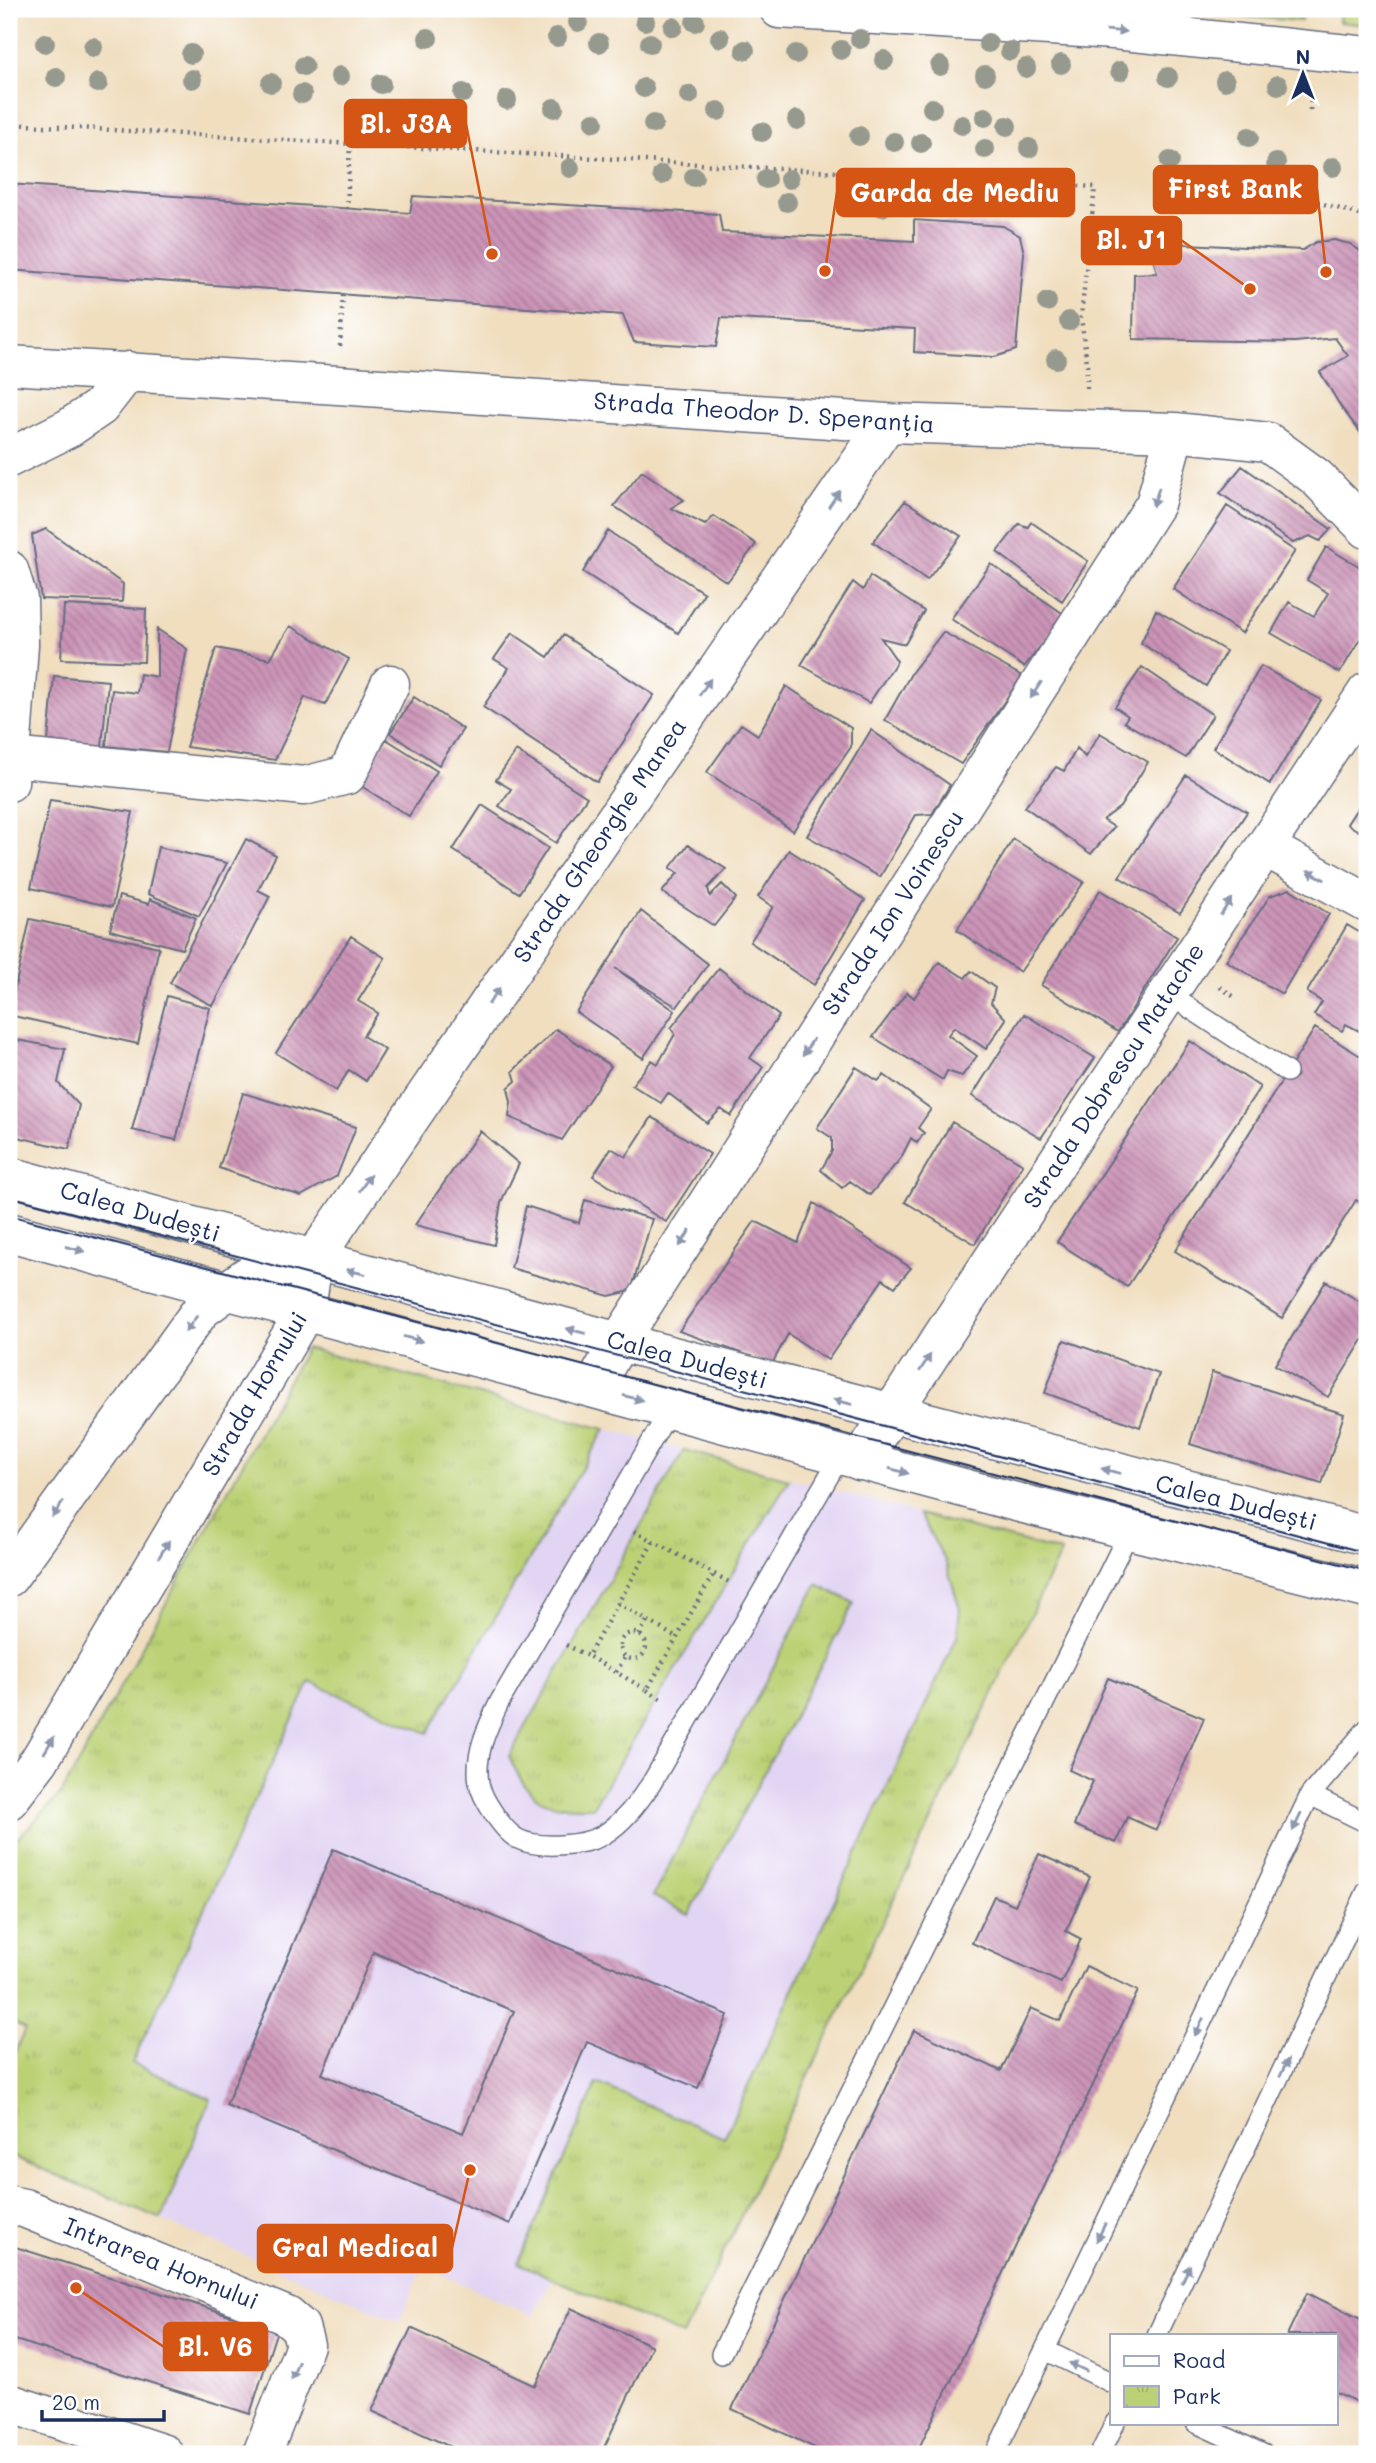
<svg xmlns="http://www.w3.org/2000/svg" width="1376" height="2463" viewBox="0 0 1376 2463" font-family="Mali,sans-serif">
<style>
.built{fill:#e2d4f3}
.green{fill:#bcd175;stroke:#6c806a;stroke-width:2}
.park{fill:url(#park-tufts);stroke:#6c806a;stroke-width:2}
.building{fill:url(#building-back-hatch);fill-rule:evenodd}
.lines{fill:none;stroke-linecap:round;stroke-linejoin:round}
.service-casing{stroke:#666c80;stroke-width:22}
.minor-casing{stroke:#666c80;stroke-width:41}
.tertiary-casing{stroke:#666c80;stroke-width:41}
.secondary-casing{stroke:#666c80;stroke-width:41}
.primary-casing{stroke:#666c80;stroke-width:41}
.path{stroke:#666c80;stroke-width:4.5;stroke-dasharray:2 5;stroke-linecap:butt}
.service{stroke:#fff;stroke-width:19}
.minor{stroke:#fff;stroke-width:38}
.tertiary{stroke:#fff;stroke-width:38}
.secondary{stroke:#fff;stroke-width:38}
.primary{stroke:#fff;stroke-width:38}
.tram{stroke:#1b2f5e;stroke-width:2}
.tree{fill:#95998e}
.oneway{fill:#8d97ae}
.labels{text-anchor:middle;stroke-width:5;stroke-linejoin:round;paint-order:stroke}
.street-label{font-size:24px;fill:#1b2f5e;stroke:#fff}
.leader{fill:none;stroke:#d45514;stroke-width:2.5}
.callout-dot{fill:#d45514;stroke:#fff;stroke-width:2.5}
.callout{fill:#d45514;stroke:#d45514;stroke-width:2.5}
.callout-label{font-size:26px;text-anchor:middle;font-weight:bold;fill:#fff}
</style>
<defs>
<pattern id="park-tufts" width="24" height="20" patternUnits="userSpaceOnUse" patternTransform="scale(1.75)"><rect width="24" height="20" fill="#bcd175"/><path d="M3 7l-1-3M5 7V3M7 7l1-3M15 17l-1-3M17 17v-4M19 17l1-3" fill="none" stroke="#a1b468"/></pattern>
<pattern id="building-back-hatch" width="6" height="6" patternUnits="userSpaceOnUse" patternTransform="scale(1.75)"><rect width="6" height="6" fill="#cc94b7"/><path d="M-1 5l2 2M0 0l6 6M5-1l2 2" fill="none" stroke="#a57998"/></pattern>
</defs>
<rect width="100%" height="100%" fill="#fff"/>
<filter id="ink" filterUnits="userSpaceOnUse"><feTurbulence type="fractalNoise" baseFrequency=".0143" numOctaves="2"/><feDisplacementMap in="SourceGraphic" scale="14" xChannelSelector="R" yChannelSelector="G"/><feConvolveMatrix kernelMatrix="1 2 1 2 8 2 1 2 1" color-interpolation-filters="sRGB"/></filter>
<filter id="wash" filterUnits="userSpaceOnUse"><feTurbulence type="fractalNoise" baseFrequency=".00686" numOctaves="4" result="noise"/><feDisplacementMap in="SourceGraphic" scale="28" xChannelSelector="R" yChannelSelector="G"/><feGaussianBlur stdDeviation="1.57" result="paint"/><feColorMatrix in="noise" values="0 0 0 0 0 0 0 0 0 0 0 0 0 0 0 0 0 1.4 0 .05"/><feComposite in="paint" operator="in"/></filter>
<g filter="url(#wash)">
<rect width="100%" height="100%" fill="#f0debf"/>
<path class="built" d="M 306,1348 L 1061,1552 L 683,2336 L 553,2278 L 533,2316 L 424,2266 L 399,2321 L 9,2155 L 9,2066 L 25,2029 L 9,2021 L 9,1847 L 62,1793 Z"/>
<path class="green" d="M 1126,9 L 1302,9 L 1301,21 Z
M 1340,9 L 1367,9 L 1367,25 L 1339,22 Z"/>
<path class="park" d="M 306,1348 L 605,1429 L 428,1733 L 310,1682 L 132,2063 L 211,2099 L 161,2219 L 9,2155 L 9,2066 L 25,2029 L 9,2021 L 9,1847 L 62,1793 Z
M 684,1450 L 789,1479 L 593,1807 C 542,1808 530,1803 509,1756 Z
M 919,1514 L 1061,1552 L 683,2336 L 518,2263 L 597,2083 L 724,2138 L 957,1637 L 960,1609 L 945,1560 Z
M 817,1584 L 854,1603 L 689,1915 L 653,1896 Z"/>
<g id="blocks">
<path class="building" d="M 9,184 L 410,213 L 413,196 L 719,214 L 722,232 L 914,241 L 914,220 L 1003,226 L 1020,236 L 1024,253 L 1016,350 L 994,357 L 914,352 L 915,329 L 721,318 L 716,347 L 634,342 L 623,315 L 9,270 Z
M 1169,238 L 1186,244 L 1303,250 L 1316,242 L 1334,240 L 1350,244 L 1363,253 L 1367,260 L 1367,441 L 1341,407 L 1320,372 L 1348,356 L 1335,338 L 1295,342 L 1133,339 L 1134,274 L 1157,273 L 1151,251 Z
M 1242,466 L 1331,529 L 1320,541 L 1310,536 L 1293,543 L 1220,493 Z
M 642,471 L 684,500 L 671,508 L 705,525 L 714,516 L 756,544 L 727,582 L 614,506 Z
M 905,501 L 961,536 L 927,580 L 873,542 Z
M 1227,506 L 1295,551 L 1242,633 L 1173,589 Z
M 1031,522 L 1088,561 L 1062,601 L 997,552 L 1019,524 L 1028,527 Z
M 46,529 L 123,584 L 122,602 L 41,599 L 32,535 Z
M 608,531 L 704,593 L 678,633 L 583,572 Z
M 1326,547 L 1367,571 L 1367,627 L 1340,673 L 1271,633 L 1289,602 L 1314,616 L 1328,593 L 1307,580 Z
M 991,564 L 1065,615 L 1024,667 L 951,619 Z
M 870,576 L 924,611 L 905,644 L 881,638 L 897,661 L 869,703 L 801,665 L 853,582 L 863,590 Z
M 64,605 L 146,609 L 144,662 L 61,659 Z
M 1156,610 L 1226,651 L 1206,686 L 1141,643 Z
M 290,626 L 349,659 L 325,705 L 305,697 L 275,760 L 186,747 L 216,648 L 270,659 Z
M 157,629 L 187,649 L 167,752 L 106,746 L 112,690 L 137,693 L 140,674 L 157,677 Z
M 943,632 L 1022,676 L 961,764 L 885,720 L 912,672 Z
M 512,633 L 548,657 L 563,635 L 654,695 L 597,782 L 483,707 L 509,668 L 494,659 Z
M 1261,666 L 1321,700 L 1270,784 L 1213,748 Z
M 1142,667 L 1213,715 L 1186,758 L 1124,722 L 1128,716 L 1115,707 Z
M 54,676 L 108,681 L 102,747 L 48,741 Z
M 786,686 L 851,728 L 851,747 L 793,831 L 707,772 L 741,724 L 758,735 Z
M 414,697 L 463,729 L 439,765 L 390,733 Z
M 871,730 L 950,785 L 932,814 L 916,815 L 880,877 L 807,836 Z
M 1100,733 L 1148,762 L 1120,807 L 1103,820 L 1114,827 L 1091,854 L 1025,807 L 1056,767 L 1064,771 L 1077,748 L 1085,757 Z
M 386,739 L 437,771 L 409,816 L 358,784 Z
M 516,751 L 587,797 L 556,843 L 499,806 L 511,789 L 496,780 Z
M 1186,775 L 1247,812 L 1180,913 L 1119,877 Z
M 1367,793 L 1367,836 L 1347,824 Z
M 50,800 L 133,812 L 112,907 L 31,888 Z
M 482,805 L 548,848 L 519,893 L 453,850 Z
M 246,839 L 276,855 L 258,890 L 270,896 L 213,1006 L 170,983 Z
M 1013,839 L 1084,882 L 1020,972 L 957,930 Z
M 688,845 L 726,869 L 708,888 L 710,896 L 722,884 L 736,898 L 714,926 L 662,892 L 678,873 L 670,868 Z
M 158,847 L 227,863 L 199,916 L 148,894 Z
M 789,850 L 865,900 L 814,985 L 750,942 L 773,907 L 758,897 Z
M 1290,889 L 1329,914 L 1282,994 L 1226,961 L 1270,896 Z
M 1100,890 L 1177,937 L 1118,1032 L 1041,985 Z
M 119,896 L 149,904 L 150,899 L 196,918 L 182,949 L 110,930 Z
M 641,911 L 708,964 L 677,1007 L 615,968 L 675,1011 L 643,1058 L 576,1012 Z
M 30,919 L 159,947 L 138,1044 L 9,1015 Z
M 1347,925 L 1367,937 L 1367,1035 L 1346,1024 L 1342,1031 L 1314,1015 L 1322,1002 L 1307,992 Z
M 351,936 L 385,958 L 358,1001 L 378,1013 L 363,1036 L 385,1050 L 366,1081 L 349,1070 L 336,1091 L 276,1053 Z
M 939,962 L 965,978 L 971,971 L 995,988 L 991,1003 L 1006,1019 L 986,1049 L 954,1027 L 948,1035 L 977,1056 L 962,1076 L 947,1071 L 943,1080 L 873,1037 L 907,992 L 914,998 Z
M 719,968 L 779,1016 L 750,1058 L 763,1067 L 731,1116 L 721,1109 L 707,1123 L 668,1093 L 661,1103 L 632,1085 L 652,1060 L 658,1064 L 675,1034 L 671,1028 Z
M 167,996 L 210,1008 L 176,1140 L 132,1130 Z
M 1024,1014 L 1095,1058 L 1041,1138 L 972,1096 Z
M 1315,1028 L 1367,1060 L 1367,1206 L 1356,1200 L 1282,1318 L 1175,1251 Z
M 556,1029 L 611,1066 L 562,1140 L 509,1117 L 511,1102 L 508,1088 L 516,1081 L 513,1071 Z
M 12,1039 L 65,1049 L 58,1083 L 79,1105 L 69,1149 L 9,1135 L 9,1052 Z
M 1190,1041 L 1260,1087 L 1127,1287 L 1057,1242 Z
M 856,1067 L 878,1081 L 884,1075 L 931,1109 L 918,1128 L 924,1133 L 917,1143 L 911,1138 L 901,1158 L 870,1195 L 850,1181 L 842,1188 L 821,1170 L 832,1151 L 832,1138 L 817,1128 Z
M 243,1093 L 356,1127 L 337,1176 L 301,1196 L 219,1168 Z
M 652,1117 L 710,1154 L 666,1222 L 593,1176 L 611,1148 L 626,1157 Z
M 952,1122 L 1023,1164 L 975,1244 L 905,1202 Z
M 480,1131 L 519,1164 L 501,1202 L 494,1245 L 415,1225 Z
M 585,1200 L 652,1219 L 631,1291 L 609,1296 L 511,1268 L 526,1206 L 579,1223 Z
M 814,1203 L 911,1268 L 895,1287 L 883,1279 L 828,1360 L 788,1334 L 772,1364 L 679,1331 L 755,1221 L 798,1243 Z
M 1326,1281 L 1367,1306 L 1367,1333 L 1328,1397 L 1275,1365 Z
M 1064,1340 L 1159,1374 L 1140,1427 L 1045,1393 Z
M 1212,1372 L 1344,1414 L 1322,1484 L 1190,1444 Z
M 1108,1678 L 1204,1718 L 1156,1830 L 1127,1817 L 1116,1843 L 1074,1825 L 1093,1781 L 1069,1770 Z
M 333,1849 L 728,2015 L 698,2088 L 587,2042 L 510,2224 L 226,2105 ZM 373,1952 L 514,2011 L 463,2133 L 322,2074 Z
M 1039,1854 L 1090,1877 L 1066,1931 L 1081,1939 L 1061,1983 L 972,1943 L 994,1896 L 1015,1905 Z
M 1086,1966 L 1138,1991 L 916,2454 L 828,2454 L 732,2409 L 914,2030 L 1001,2071 L 1031,2008 L 1060,2021 Z
M 9,2245 L 277,2330 L 250,2414 L 9,2338 Z
M 1307,2293 L 1367,2322 L 1367,2407 L 1336,2392 L 1336,2335 L 1287,2335 Z
M 571,2308 L 652,2346 L 601,2454 L 466,2454 L 372,2411 L 411,2328 L 535,2386 Z"/>
</g>
</g>
<g filter="url(#ink)">
<use href="#blocks" fill-opacity="0" stroke="#666c80" stroke-width="2"/>
<g class="lines">
<defs>
<path id="service" d="M 1168,994 L 1287,1072
M 671,1408 L 500,1701 C 488,1726 474,1754 479,1783 C 482,1799 504,1832 518,1839 C 538,1849 584,1846 603,1835 C 624,1822 637,1804 651,1784 L 841,1455
M 1310,1795 L 1367,1823
M 1157,2335 L 1367,1891
M 1045,2350 L 1112,2383
M 721,2354 L 1130,1530
M 1196,2423 L 1263,2454
M 995,2454 L 1310,1795 L 1367,1729
M 1100,2454 L 1115,2423"/>
<path id="minor" d="M 9,365 L 338,385 L 887,423 L 1175,432 L 1268,442 L 1316,477 L 1367,529
M 9,458 L 69,428 L 100,407 L 128,371
M 9,570 L 18,599 L 19,645 L 9,782
M 11,757 L 304,786 L 347,775 L 390,684
M 1265,847 L 1367,903
M 313,1260 L 887,423
M 594,1387 L 619,1342 L 1155,504 L 1175,432
M 860,1461 L 1367,692
M 9,2205 L 24,2208 L 287,2316 L 300,2327 L 305,2345 L 262,2454
M 9,2403 L 164,2454"/>
<path id="tertiary" d="M 9,1577 L 201,1310 L 246,1277 L 313,1260 L 306,1310 L 39,1761 L 9,1800"/>
<path id="secondary" d="M 9,1176 L 619,1342 L 1367,1536
M 9,1232 L 1012,1501 L 1367,1589"/>
<path id="primary" d="M 779,9 L 1114,30 L 1367,56"/>
</defs>
<use href="#service" class="service-casing"/>
<use href="#minor" class="minor-casing"/>
<use href="#tertiary" class="tertiary-casing"/>
<use href="#secondary" class="secondary-casing"/>
<use href="#primary" class="primary-casing"/>
<path class="path" d="M 1310,110 L 1311,90
M 9,124 L 1095,187 L 1081,317 L 1087,363 L 1087,389
M 1304,198 L 1367,217
M 347,209 L 350,143
M 340,346 L 343,295
M 1220,987 L 1236,998
M 634,1531 L 731,1583
M 653,1542 L 588,1656 L 647,1690 L 714,1573
M 618,1603 L 677,1638
M620 1646a13 13 0 1 1 26 0a13 13 0 1 1-26 0Z
M 639,1635 L 647,1621
M 566,1645 L 588,1656
M 616,1672 L 626,1656
M 647,1690 L 664,1701"/>
<use href="#service" class="service"/>
<use href="#minor" class="minor"/>
<use href="#tertiary" class="tertiary"/>
<use href="#secondary" class="secondary"/>
<use href="#primary" class="primary"/>
<path class="tram" d="M 9,1196 L 1367,1553
M 9,1215 L 1367,1571"/>
</g>
<g class="tree">
<circle cx="645" cy="21" r="10"/>
<circle cx="578" cy="22" r="10"/>
<circle cx="695" cy="22" r="10"/>
<circle cx="673" cy="27" r="10"/>
<circle cx="557" cy="37" r="10"/>
<circle cx="428" cy="38" r="10"/>
<circle cx="720" cy="38" r="10"/>
<circle cx="860" cy="39" r="10"/>
<circle cx="45" cy="43" r="10"/>
<circle cx="599" cy="43" r="10"/>
<circle cx="650" cy="43" r="10"/>
<circle cx="988" cy="43" r="10"/>
<circle cx="93" cy="47" r="10"/>
<circle cx="745" cy="50" r="10"/>
<circle cx="841" cy="50" r="10"/>
<circle cx="1010" cy="51" r="10"/>
<circle cx="191" cy="54" r="10"/>
<circle cx="796" cy="54" r="10"/>
<circle cx="884" cy="60" r="10"/>
<circle cx="1061" cy="64" r="10"/>
<circle cx="304" cy="66" r="10"/>
<circle cx="940" cy="66" r="10"/>
<circle cx="1026" cy="68" r="10"/>
<circle cx="1120" cy="71" r="10"/>
<circle cx="985" cy="75" r="10"/>
<circle cx="340" cy="76" r="10"/>
<circle cx="56" cy="77" r="10"/>
<circle cx="1168" cy="77" r="10"/>
<circle cx="192" cy="79" r="10"/>
<circle cx="1225" cy="81" r="10"/>
<circle cx="98" cy="83" r="10"/>
<circle cx="271" cy="83" r="10"/>
<circle cx="381" cy="84" r="10"/>
<circle cx="1278" cy="85" r="10"/>
<circle cx="644" cy="88" r="10"/>
<circle cx="463" cy="93" r="10"/>
<circle cx="302" cy="94" r="10"/>
<circle cx="689" cy="95" r="10"/>
<circle cx="507" cy="100" r="10"/>
<circle cx="554" cy="108" r="10"/>
<circle cx="932" cy="108" r="10"/>
<circle cx="718" cy="111" r="10"/>
<circle cx="985" cy="117" r="10"/>
<circle cx="797" cy="120" r="10"/>
<circle cx="594" cy="122" r="10"/>
<circle cx="653" cy="124" r="10"/>
<circle cx="962" cy="125" r="10"/>
<circle cx="1007" cy="126" r="10"/>
<circle cx="762" cy="132" r="10"/>
<circle cx="859" cy="136" r="10"/>
<circle cx="1249" cy="137" r="10"/>
<circle cx="894" cy="142" r="10"/>
<circle cx="921" cy="143" r="10"/>
<circle cx="1029" cy="148" r="10"/>
<circle cx="985" cy="149" r="10"/>
<circle cx="1170" cy="161" r="10"/>
<circle cx="1276" cy="163" r="10"/>
<circle cx="1333" cy="167" r="10"/>
<circle cx="570" cy="168" r="10"/>
<circle cx="662" cy="175" r="10"/>
<circle cx="694" cy="177" r="10"/>
<circle cx="766" cy="179" r="10"/>
<circle cx="789" cy="179" r="10"/>
<circle cx="787" cy="202" r="10"/>
<circle cx="882" cy="207" r="10"/>
<circle cx="1047" cy="302" r="10"/>
<circle cx="1069" cy="321" r="10"/>
<circle cx="1056" cy="359" r="10"/>
</g>
<defs><path id="oneway-solid" d="M-6-.8H1V-3.2L6.5 0L1 3.2V.8H-6Z" transform="scale(1.75)"/></defs>
<g class="oneway">
<use href="#oneway-solid" transform="translate(1116 31) rotate(5)"/>
<use href="#oneway-solid" transform="translate(1156 497) rotate(109)"/>
<use href="#oneway-solid" transform="translate(834 499) rotate(-56)"/>
<use href="#oneway-solid" transform="translate(705 687) rotate(-56)"/>
<use href="#oneway-solid" transform="translate(1036 690) rotate(123)"/>
<use href="#oneway-solid" transform="translate(1316 875) rotate(-151)"/>
<use href="#oneway-solid" transform="translate(1226 907) rotate(-57)"/>
<use href="#oneway-solid" transform="translate(494 996) rotate(-56)"/>
<use href="#oneway-solid" transform="translate(808 1047) rotate(123)"/>
<use href="#oneway-solid" transform="translate(365 1183) rotate(-56)"/>
<use href="#oneway-solid" transform="translate(685 1238) rotate(123)"/>
<use href="#oneway-solid" transform="translate(75 1249) rotate(15)"/>
<use href="#oneway-solid" transform="translate(356 1272) rotate(-165)"/>
<use href="#oneway-solid" transform="translate(191 1324) rotate(126)"/>
<use href="#oneway-solid" transform="translate(576 1331) rotate(-165)"/>
<use href="#oneway-solid" transform="translate(413 1339) rotate(15)"/>
<use href="#oneway-solid" transform="translate(925 1363) rotate(-57)"/>
<use href="#oneway-solid" transform="translate(633 1398) rotate(15)"/>
<use href="#oneway-solid" transform="translate(843 1402) rotate(-165)"/>
<use href="#oneway-solid" transform="translate(899 1471) rotate(15)"/>
<use href="#oneway-solid" transform="translate(1111 1471) rotate(-165)"/>
<use href="#oneway-solid" transform="translate(58 1509) rotate(126)"/>
<use href="#oneway-solid" transform="translate(164 1549) rotate(-59)"/>
<use href="#oneway-solid" transform="translate(49 1745) rotate(-59)"/>
<use href="#oneway-solid" transform="translate(1297 1822) rotate(116)"/>
<use href="#oneway-solid" transform="translate(1199 2027) rotate(116)"/>
<use href="#oneway-solid" transform="translate(1284 2068) rotate(-65)"/>
<use href="#oneway-solid" transform="translate(1101 2232) rotate(116)"/>
<use href="#oneway-solid" transform="translate(1186 2274) rotate(-65)"/>
<use href="#oneway-solid" transform="translate(1078 2367) rotate(-154)"/>
<use href="#oneway-solid" transform="translate(295 2370) rotate(111)"/>
</g>
</g>
<g class="labels">
<g class="street-label">
<text transform="translate(764 413) rotate(4)" y="8">Strada Theodor D. Speranția</text>
<text transform="translate(600 841) rotate(-56)" y="8">Strada Gheorghe Manea</text>
<text transform="translate(893 913) rotate(-57)" y="8">Strada Ion Voinescu</text>
<text transform="translate(1114 1076) rotate(-57)" y="8">Strada Dobrescu Matache</text>
<text transform="translate(140 1212) rotate(16)" y="8">Calea Dudești</text>
<text transform="translate(687 1360) rotate(15)" y="8">Calea Dudești</text>
<text transform="translate(255 1394) rotate(-60)" y="8">Strada Hornului</text>
<text transform="translate(1236 1503) rotate(14)" y="8">Calea Dudești</text>
<text transform="translate(161 2264) rotate(22)" y="8">Intrarea Hornului</text>
</g>
</g>
<path class="leader" d="M492 254L466 124M1326 272L1317 189M825 271L837 192M1250 289L1181 240M470 2170L452 2248M76 2288L164 2347"/>
<g class="callout-dot">
<circle cx="492" cy="254" r="7"/>
<circle cx="1326" cy="272" r="7"/>
<circle cx="825" cy="271" r="7"/>
<circle cx="1250" cy="289" r="7"/>
<circle cx="470" cy="2170" r="7"/>
<circle cx="76" cy="2288" r="7"/>
</g>
<g class="callout">
<rect x="345" y="100" width="121" height="47" rx="7"/>
<rect x="1154" y="166" width="163" height="47" rx="7"/>
<rect x="837" y="169" width="237" height="47" rx="7"/>
<rect x="1082" y="217" width="99" height="47" rx="7"/>
<rect x="258" y="2225" width="194" height="47" rx="7"/>
<rect x="164" y="2323" width="103" height="47" rx="7"/>
</g>
<g class="callout-label">
<text x="406" y="133">Bl. J3A</text>
<text x="1235" y="198">First Bank</text>
<text x="955" y="202">Garda de Mediu</text>
<text x="1131" y="249">Bl. J1</text>
<text x="355" y="2257">Gral Medical</text>
<text x="215" y="2356">Bl. V6</text>
</g>
<rect width="1376" height="2463" fill="none" stroke="#fff" stroke-width="35"/>
<rect x="1110" y="2334" width="228" height="91" fill="#ffffff" stroke="#a4acbf" stroke-width="2"/>
<rect x="1124" y="2356" width="35" height="10" fill="#ffffff" stroke="#a4acbf" stroke-width="2"/>
<text x="1173" y="2368" font-size="21" fill="#1b2f5e">Road</text>
<rect x="1124" y="2386" width="35" height="21" fill="url(#park-tufts)" stroke="#a4acbf" stroke-width="2"/>
<text x="1173" y="2404" font-size="21" fill="#1b2f5e">Park</text>
<g transform="translate(1303 74)" stroke="#ffffff" stroke-width="5" paint-order="stroke">
<path d="M0-5L12 26L0 18L-12 26Z" fill="#1b2f5e"/>
<text y="-10" font-size="19" font-weight="bold" text-anchor="middle" fill="#1b2f5e">N</text>
</g>
<path d="M42 2410v10h122v-10" fill="none" stroke="#1b2f5e" stroke-width="3.5"/>
<text x="52" y="2410" font-size="21" fill="#1b2f5e" stroke="#ffffff" stroke-width="5" paint-order="stroke">20 m</text>
</svg>
